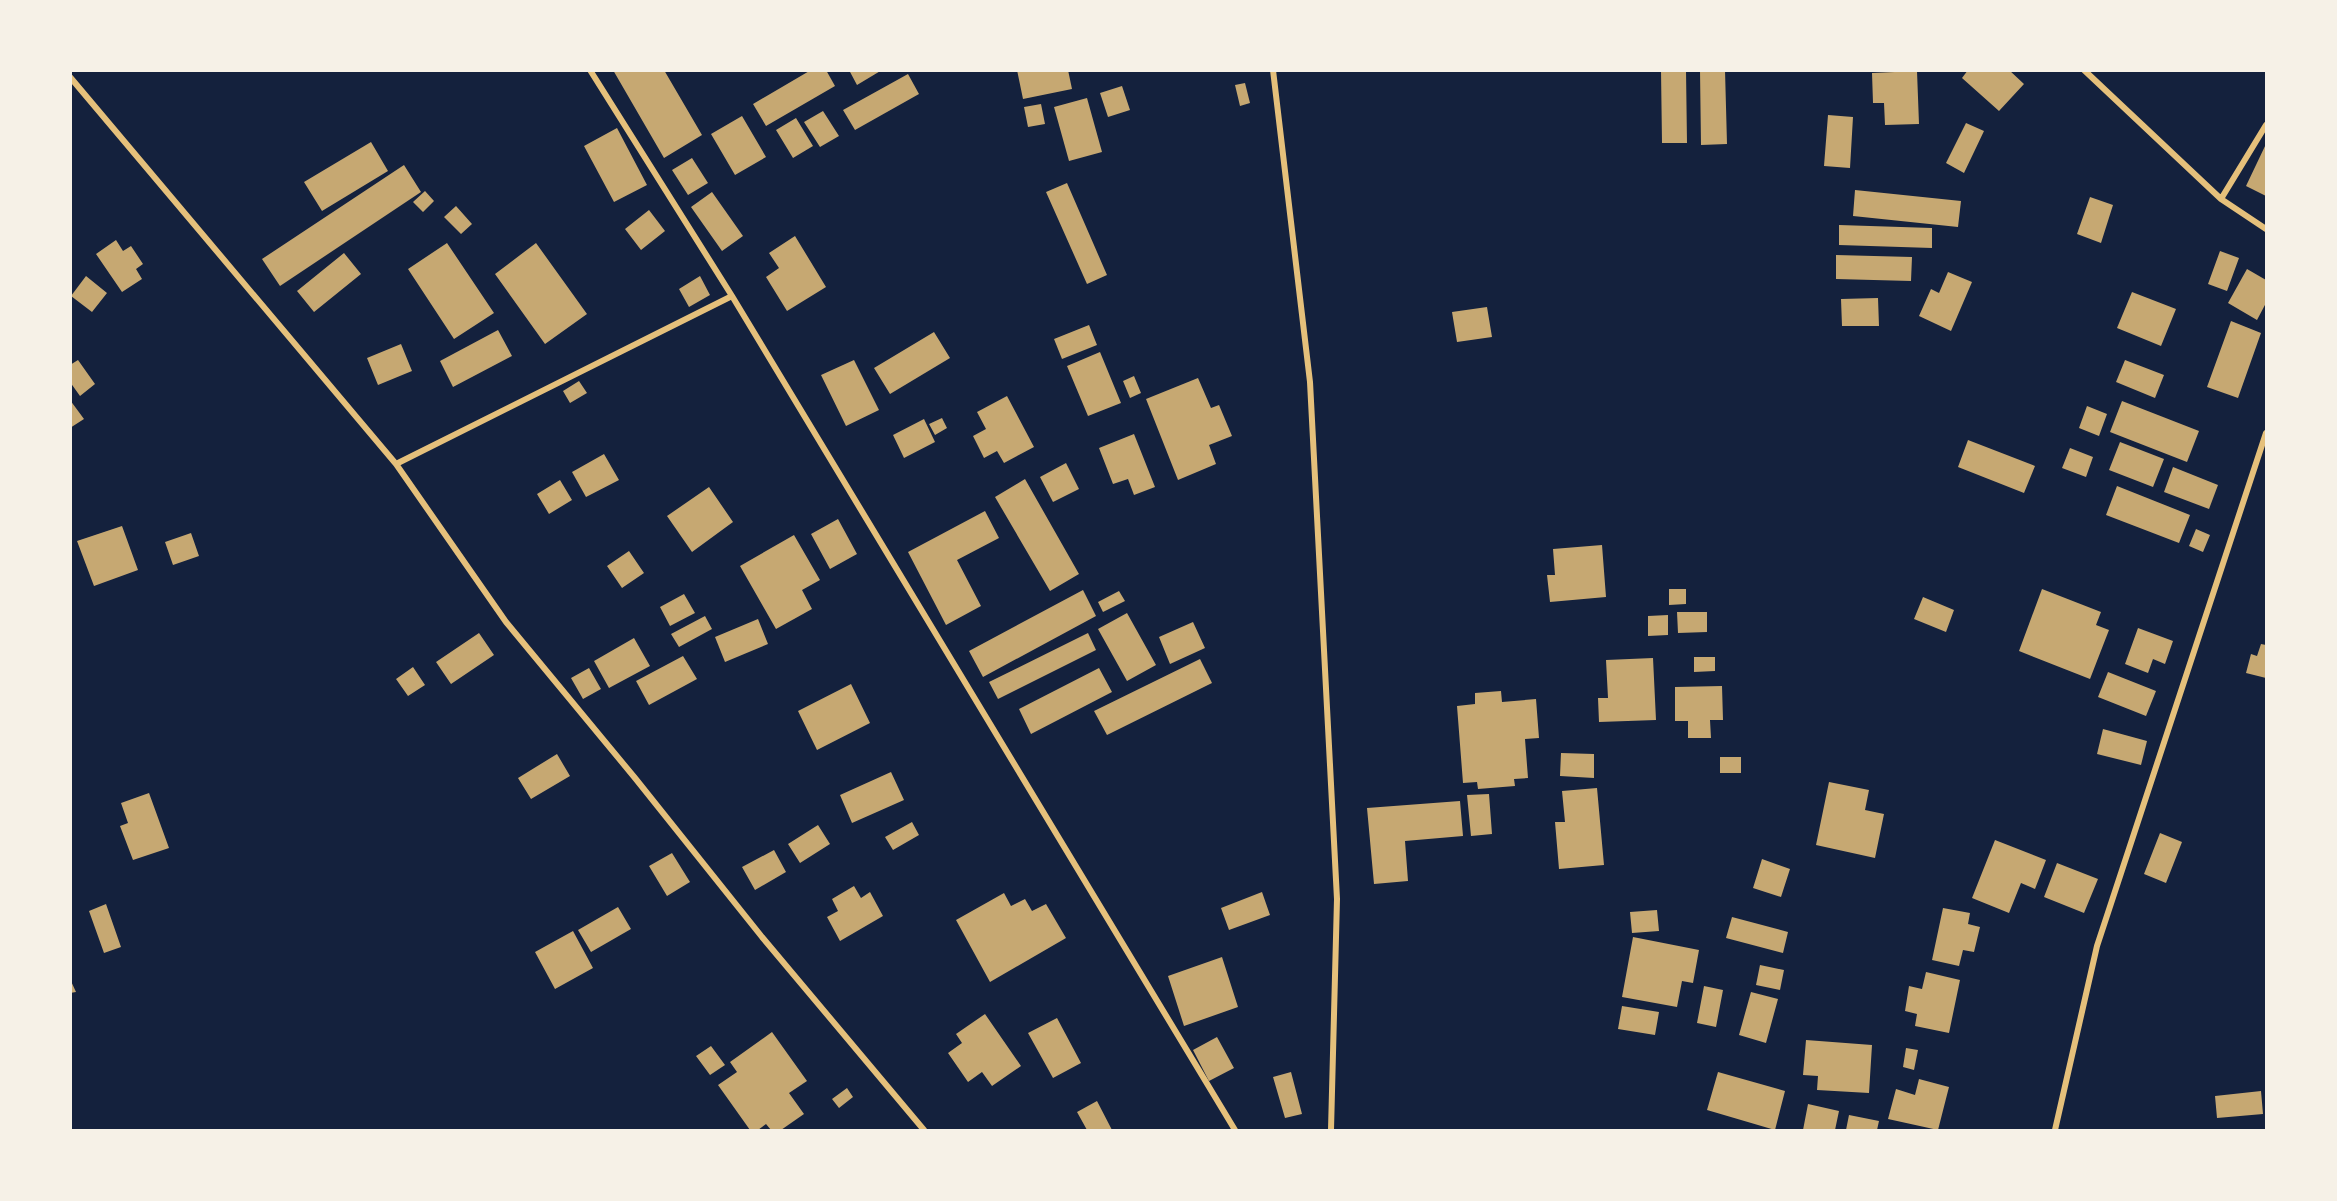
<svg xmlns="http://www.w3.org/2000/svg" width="2337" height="1201" viewBox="0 0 2337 1201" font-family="'IBM Plex Sans',sans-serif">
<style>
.building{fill:#c6a872}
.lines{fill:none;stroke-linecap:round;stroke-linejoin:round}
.minor{stroke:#e5c07b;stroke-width:6}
</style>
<rect width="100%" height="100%" fill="#14213d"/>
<path class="building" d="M 613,70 L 664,70 L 702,135 L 664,158 Z
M 811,70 L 826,70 L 835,86 L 766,126 L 753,104 Z
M 849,70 L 882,70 L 857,85 Z
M 1017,70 L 1068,70 L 1072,89 L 1023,99 Z
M 1661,70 L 1686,70 L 1687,143 L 1662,143 Z
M 1700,70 L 1725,70 L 1727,144 L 1701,145 Z
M 1968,70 L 2009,70 L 2024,84 L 1999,111 L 1962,78 Z
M 1917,71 L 1919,124 L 1885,125 L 1884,103 L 1873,103 L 1872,73 Z
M 908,74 L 919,94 L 855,130 L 843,110 Z
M 1245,83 L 1250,103 L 1240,106 L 1235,85 Z
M 1122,86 L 1130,110 L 1108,117 L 1100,93 Z
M 1087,98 L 1102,152 L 1069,161 L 1054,107 Z
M 1041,104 L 1045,124 L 1028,127 L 1024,107 Z
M 823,111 L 839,136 L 820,147 L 804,122 Z
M 1828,115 L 1853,117 L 1850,168 L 1824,166 Z
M 742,116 L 766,157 L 735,175 L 711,134 Z
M 796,118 L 813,146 L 793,158 L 776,130 Z
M 1966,123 L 1984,131 L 1964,173 L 1946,163 Z
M 617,128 L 647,185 L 614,202 L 584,146 Z
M 371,142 L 388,171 L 322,211 L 304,182 Z
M 2266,144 L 2266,196 L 2246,186 Z
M 692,158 L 708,183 L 688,195 L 672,170 Z
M 404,165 L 421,192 L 280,286 L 262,259 Z
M 1067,183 L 1107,275 L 1087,284 L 1046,192 Z
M 1855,190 L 1961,201 L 1958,227 L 1853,216 Z
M 425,191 L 434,201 L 423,212 L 413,202 Z
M 712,192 L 743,236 L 722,251 L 691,207 Z
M 2090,197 L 2113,205 L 2101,243 L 2077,234 Z
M 456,206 L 472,224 L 461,234 L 444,217 Z
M 649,210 L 665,231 L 641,250 L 625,229 Z
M 1839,225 L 1932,228 L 1932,248 L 1839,245 Z
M 795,236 L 826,287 L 787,311 L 766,277 L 779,268 L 769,253 Z
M 116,240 L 123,251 L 131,246 L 143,264 L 136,269 L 142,279 L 122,292 L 96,254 Z
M 447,243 L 494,313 L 454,339 L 408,269 Z
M 536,243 L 587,314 L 545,344 L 495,274 Z
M 2220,251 L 2239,258 L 2227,291 L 2208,284 Z
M 344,253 L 361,274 L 314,312 L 297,291 Z
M 1836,255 L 1912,257 L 1911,281 L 1836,279 Z
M 2247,269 L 2266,280 L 2266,303 L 2257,320 L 2228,303 Z
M 1948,272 L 1972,282 L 1951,331 L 1919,316 L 1931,289 L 1939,293 Z
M 86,276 L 107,293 L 92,312 L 71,296 Z
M 700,276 L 710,295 L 689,307 L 679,289 Z
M 2132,292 L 2176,309 L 2161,346 L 2117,328 Z
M 1878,298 L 1879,326 L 1842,326 L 1841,299 Z
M 1487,307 L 1492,337 L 1457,342 L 1452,312 Z
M 2231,321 L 2261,333 L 2238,398 L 2207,387 Z
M 1089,325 L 1097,345 L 1062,359 L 1054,339 Z
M 498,330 L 512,356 L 453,387 L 440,361 Z
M 934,332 L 950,358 L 890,394 L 874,368 Z
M 401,344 L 412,371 L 378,385 L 367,358 Z
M 1100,352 L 1121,403 L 1088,416 L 1067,366 Z
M 78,360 L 95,384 L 80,396 L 70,382 L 70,365 Z
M 854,360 L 879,410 L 846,426 L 821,375 Z
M 2125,360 L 2164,375 L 2155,398 L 2116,382 Z
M 1134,376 L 1141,393 L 1130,398 L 1123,381 Z
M 1198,378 L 1211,408 L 1219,405 L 1232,436 L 1209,445 L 1216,464 L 1178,480 L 1146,399 Z
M 579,381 L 587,393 L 570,403 L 563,391 Z
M 1007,396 L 1034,447 L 1004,463 L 997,451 L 984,458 L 973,436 L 986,429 L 977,412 Z
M 70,400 L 84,419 L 70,428 Z
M 2122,401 L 2199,431 L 2187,462 L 2110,432 Z
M 2087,406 L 2107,414 L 2099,436 L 2079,428 Z
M 942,418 L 947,428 L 935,435 L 929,424 Z
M 924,419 L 935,442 L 904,458 L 893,435 Z
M 1134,434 L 1155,487 L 1134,495 L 1128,479 L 1113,484 L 1099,448 Z
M 1968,440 L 2035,466 L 2024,493 L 1958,467 Z
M 2120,442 L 2164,459 L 2153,487 L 2109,470 Z
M 2070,448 L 2093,457 L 2086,477 L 2062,468 Z
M 604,454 L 619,480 L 586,497 L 572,472 Z
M 1066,463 L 1079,489 L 1053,502 L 1040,477 Z
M 2173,467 L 2218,485 L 2209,509 L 2164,492 Z
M 1025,479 L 1079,574 L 1050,591 L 995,497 Z
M 560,480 L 572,500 L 549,514 L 537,494 Z
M 2117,486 L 2190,515 L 2179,543 L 2106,515 Z
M 709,487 L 733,522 L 692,552 L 667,516 Z
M 985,511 L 999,538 L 957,560 L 981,606 L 946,625 L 908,552 Z
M 838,519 L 857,554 L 830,569 L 811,534 Z
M 122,526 L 138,570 L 94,586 L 77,541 Z
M 2196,529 L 2210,535 L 2203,552 L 2189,546 Z
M 191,533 L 199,556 L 173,565 L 165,542 Z
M 794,535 L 820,580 L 802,590 L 812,609 L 776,629 L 740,566 Z
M 1602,545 L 1606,597 L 1550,602 L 1547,575 L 1555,575 L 1553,549 Z
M 629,551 L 644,573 L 622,588 L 607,566 Z
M 1669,589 L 1686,589 L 1686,604 L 1669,605 Z
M 2042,589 L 2101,612 L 2096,625 L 2109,630 L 2090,679 L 2019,651 Z
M 1083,590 L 1096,616 L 983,677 L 969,651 Z
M 1119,591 L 1125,601 L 1103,612 L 1098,602 Z
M 684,594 L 695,613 L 670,626 L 660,607 Z
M 1923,597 L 1954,610 L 1946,632 L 1914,619 Z
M 1677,612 L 1707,612 L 1707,632 L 1678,633 Z
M 1127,613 L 1156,665 L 1127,681 L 1098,629 Z
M 1668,615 L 1668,635 L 1648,636 L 1648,616 Z
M 705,616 L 712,629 L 679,647 L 671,634 Z
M 758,619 L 768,644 L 725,662 L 715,637 Z
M 1193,622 L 1205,648 L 1170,664 L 1159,637 Z
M 2138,628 L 2173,641 L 2165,664 L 2153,659 L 2148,673 L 2125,664 Z
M 479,633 L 494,655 L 451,684 L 436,662 Z
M 1088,633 L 1096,650 L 998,699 L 989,682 Z
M 634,638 L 650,666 L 609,688 L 594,661 Z
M 2261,644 L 2266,645 L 2266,678 L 2246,673 L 2251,654 L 2257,656 Z
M 683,656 L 697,679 L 649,705 L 636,681 Z
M 1694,657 L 1715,657 L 1715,671 L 1694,672 Z
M 1653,658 L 1656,720 L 1599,722 L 1598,698 L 1608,698 L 1606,660 Z
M 1200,659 L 1212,683 L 1107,735 L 1094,711 Z
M 413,667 L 425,685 L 408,696 L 396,679 Z
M 589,668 L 601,689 L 583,699 L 571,678 Z
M 1099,668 L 1112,692 L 1031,734 L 1019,709 Z
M 2108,672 L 2156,691 L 2146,716 L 2098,697 Z
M 851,684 L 870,723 L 817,750 L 798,711 Z
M 1722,686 L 1723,720 L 1710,720 L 1711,738 L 1688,738 L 1688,721 L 1675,721 L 1675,687 Z
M 1501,691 L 1502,702 L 1536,699 L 1539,738 L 1525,739 L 1528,778 L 1514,779 L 1515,786 L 1478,789 L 1477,782 L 1463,783 L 1457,706 L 1475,704 L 1475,693 Z
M 2103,729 L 2147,741 L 2141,765 L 2097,754 Z
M 1561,753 L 1594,754 L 1594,778 L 1560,776 Z
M 557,754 L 570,776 L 531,799 L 518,778 Z
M 1720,757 L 1741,757 L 1741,773 L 1720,773 Z
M 891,772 L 904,800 L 852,823 L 840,795 Z
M 1829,782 L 1869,790 L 1865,810 L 1884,814 L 1875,858 L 1816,845 Z
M 1597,788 L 1604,865 L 1559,869 L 1555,822 L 1565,822 L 1562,791 Z
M 149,793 L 169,848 L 133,860 L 120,826 L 128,823 L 121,803 Z
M 1489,794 L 1492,834 L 1471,836 L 1467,795 Z
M 1460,801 L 1463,836 L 1405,841 L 1408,881 L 1374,884 L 1367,808 Z
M 912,822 L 919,835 L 893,850 L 885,837 Z
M 818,825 L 830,844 L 800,863 L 788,844 Z
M 2160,833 L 2182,842 L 2166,883 L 2144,874 Z
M 1995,840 L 2046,860 L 2035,889 L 2021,883 L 2009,913 L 1972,898 Z
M 774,850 L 786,872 L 755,890 L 742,867 Z
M 672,853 L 690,882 L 667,896 L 649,866 Z
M 1762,859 L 1790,869 L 1781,897 L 1753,888 Z
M 2057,863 L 2098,879 L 2084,913 L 2044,897 Z
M 854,886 L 861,898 L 870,892 L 883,916 L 840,941 L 827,917 L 838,911 L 832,899 Z
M 1262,892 L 1270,915 L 1229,930 L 1221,908 Z
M 1004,893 L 1011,906 L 1025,899 L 1032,911 L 1046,904 L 1066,938 L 990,982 L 956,920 Z
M 106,904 L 121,947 L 104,953 L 89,911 Z
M 618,907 L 631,929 L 591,952 L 578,930 Z
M 1943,908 L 1970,913 L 1968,924 L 1980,927 L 1974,952 L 1963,950 L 1959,966 L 1932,960 Z
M 1657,910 L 1659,931 L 1632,933 L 1630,912 Z
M 1732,917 L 1788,932 L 1783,953 L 1726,938 Z
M 573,931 L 593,968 L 555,989 L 535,952 Z
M 1633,937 L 1699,950 L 1693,983 L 1682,981 L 1677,1007 L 1622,997 Z
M 1222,957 L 1238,1007 L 1184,1026 L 1168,976 Z
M 1760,965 L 1784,970 L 1780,990 L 1756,985 Z
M 1926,972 L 1960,980 L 1949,1033 L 1915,1026 L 1917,1014 L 1905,1011 L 1909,986 L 1922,989 Z
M 70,979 L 76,992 L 70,993 Z
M 1704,986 L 1723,990 L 1716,1027 L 1697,1023 Z
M 1751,992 L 1778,999 L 1766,1043 L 1739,1035 Z
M 1622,1006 L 1659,1012 L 1655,1035 L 1618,1029 Z
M 985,1014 L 1021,1066 L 992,1086 L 982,1072 L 968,1082 L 948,1053 L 962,1043 L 956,1034 Z
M 1057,1018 L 1081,1063 L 1053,1078 L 1028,1033 Z
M 772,1032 L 807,1081 L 789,1093 L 804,1114 L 781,1130 L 771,1130 L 766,1124 L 758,1130 L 750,1130 L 718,1085 L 737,1072 L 730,1062 Z
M 1217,1037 L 1234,1068 L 1209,1081 L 1193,1050 Z
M 1806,1040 L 1872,1045 L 1869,1093 L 1817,1090 L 1818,1076 L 1803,1075 Z
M 711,1046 L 725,1065 L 710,1075 L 696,1056 Z
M 1906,1048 L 1918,1050 L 1914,1070 L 1903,1067 Z
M 1291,1072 L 1302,1114 L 1285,1118 L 1273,1077 Z
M 1718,1072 L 1785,1091 L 1775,1130 L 1707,1110 Z
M 1919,1079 L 1949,1087 L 1938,1130 L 1888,1119 L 1896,1089 L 1915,1095 Z
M 847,1088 L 853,1097 L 839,1108 L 832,1099 Z
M 2261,1091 L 2263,1114 L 2217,1118 L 2215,1096 Z
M 1097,1101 L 1112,1130 L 1087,1130 L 1077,1112 Z
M 1808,1104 L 1839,1111 L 1835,1130 L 1803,1130 Z
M 1849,1115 L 1879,1121 L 1877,1130 L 1846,1130 Z"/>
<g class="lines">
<path class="minor" d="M 590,70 L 732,296 L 1235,1130
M 1273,70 L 1310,382 L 1337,899 L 1331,1130
M 2084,70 L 2221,199 L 2266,229
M 70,77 L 396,464 L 506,622 L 635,778 L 762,937 L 924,1130
M 2221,199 L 2266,125
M 396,464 L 732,296
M 2055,1130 L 2097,946 L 2266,433"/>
</g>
<rect width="2337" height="1201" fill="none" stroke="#f6f1e7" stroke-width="144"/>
</svg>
